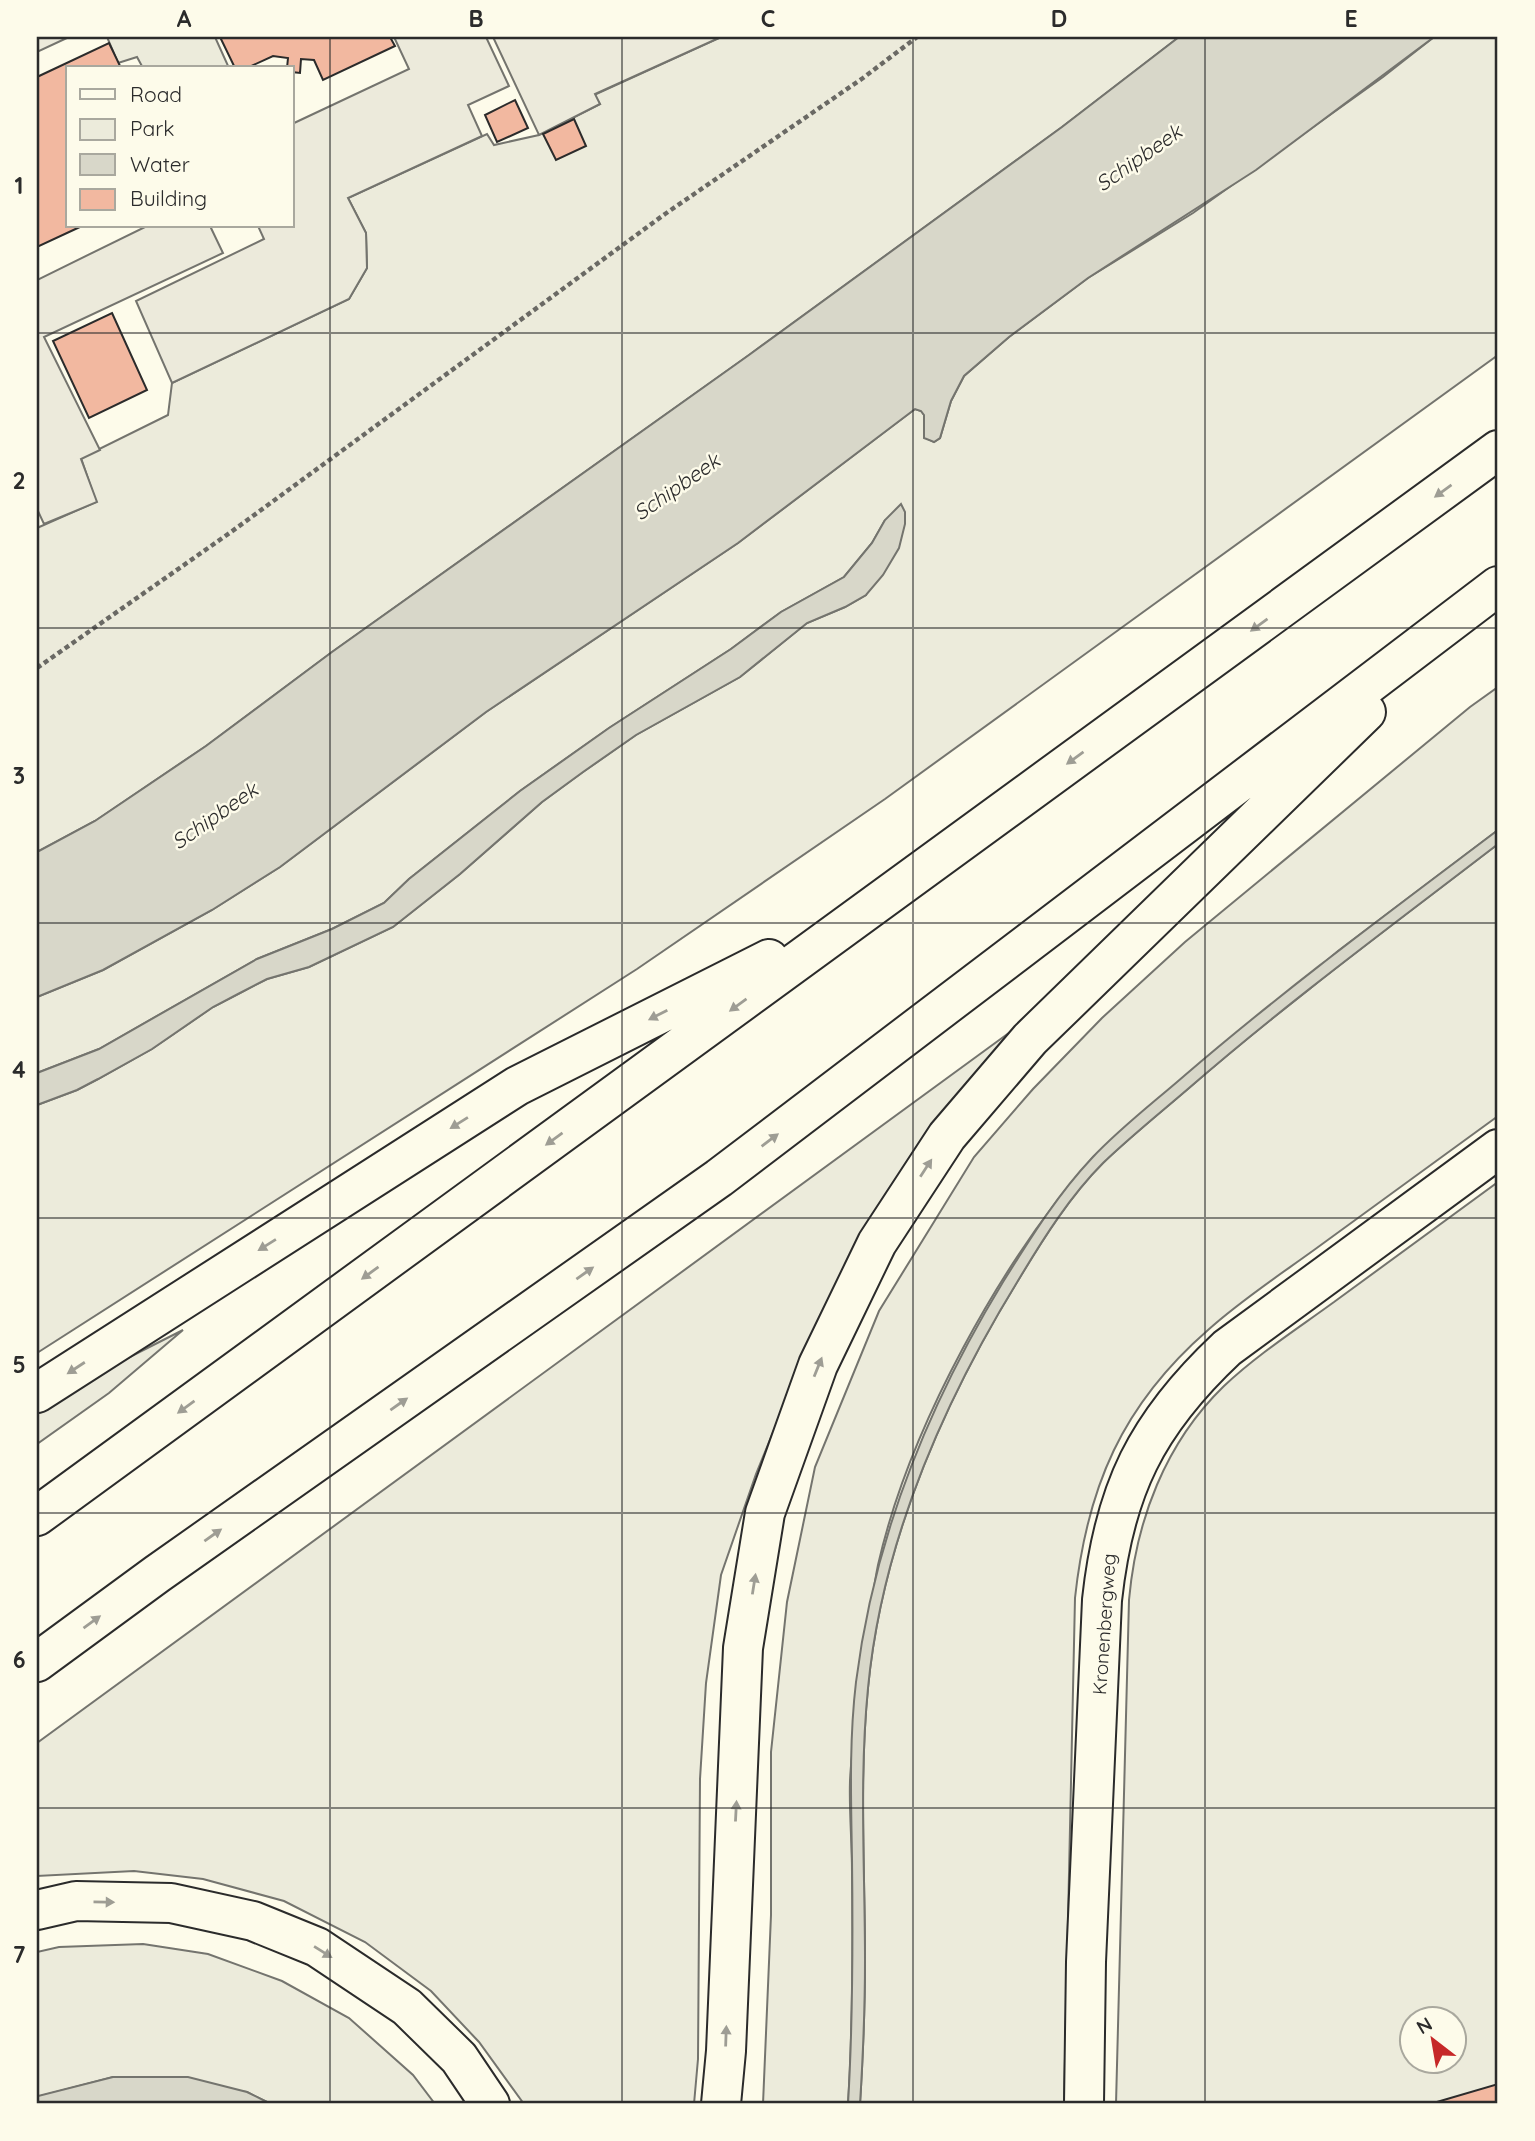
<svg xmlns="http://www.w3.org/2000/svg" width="1535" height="2141" viewBox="0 0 1535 2141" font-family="Quicksand,sans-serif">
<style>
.green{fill:#ecebdb;stroke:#74746e;stroke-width:2;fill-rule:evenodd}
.parking{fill:#eceadb;stroke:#74746e;stroke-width:2}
.water{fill:#d8d7c9;stroke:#74746e;stroke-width:2}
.building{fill:#f2b8a0;stroke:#2b2b2b;stroke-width:2}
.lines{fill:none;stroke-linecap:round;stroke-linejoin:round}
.minor-casing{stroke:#2b2b2b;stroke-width:42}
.highway-casing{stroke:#2b2b2b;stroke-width:42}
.path{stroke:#6a6964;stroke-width:4.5;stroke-dasharray:5 3.5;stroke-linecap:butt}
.minor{stroke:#fdfbea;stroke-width:38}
.highway{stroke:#fdfbea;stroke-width:38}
.oneway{fill:#9e9d94}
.grid{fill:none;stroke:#2b2b2b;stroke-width:2;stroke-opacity:0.55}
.labels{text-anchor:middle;stroke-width:5;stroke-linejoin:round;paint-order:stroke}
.street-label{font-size:19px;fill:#2b2b2b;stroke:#fdfbea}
.water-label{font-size:21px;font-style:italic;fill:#2b2b2b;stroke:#fdfbea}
.neatline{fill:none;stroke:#2b2b2b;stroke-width:2.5}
.grid-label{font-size:23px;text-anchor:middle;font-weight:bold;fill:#2b2b2b}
</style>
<rect width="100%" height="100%" fill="#fdfbea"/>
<path class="green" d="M 107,37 L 215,37 L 229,68 L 143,68 L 137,57 L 118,63 Z
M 721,37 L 1179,37 L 1062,127 L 749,355 L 332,652 L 206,746 L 95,821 L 37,852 L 37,528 L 96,502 L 81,458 L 168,415 L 172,383 L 349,299 L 367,268 L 366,233 L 348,198 L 487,134 L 494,145 L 539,135 L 600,104 L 594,95 Z
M 1434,37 L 1498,37 L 1498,355 L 885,799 L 637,969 L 37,1353 L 37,1105 L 77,1090 L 98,1079 L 152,1049 L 213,1007 L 238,994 L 267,979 L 309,967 L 393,927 L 460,874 L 542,802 L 583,772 L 636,735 L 740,677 L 807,623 L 845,607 L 866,595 L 885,520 L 872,543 L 844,577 L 781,612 L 731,649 L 609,728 L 520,791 L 409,879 L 384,903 L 332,929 L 257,959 L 99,1049 L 37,1073 L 37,997 L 103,970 L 212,910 L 280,867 L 486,712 L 738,543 L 915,409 L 921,411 L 924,415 L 924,437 L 934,442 L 940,438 L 951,401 L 964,376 L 1009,337 L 1088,278 L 1193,213 L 1383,77 Z
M 1498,687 L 1498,830 L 1338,951 L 1094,1156 C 1001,1261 909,1428 878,1565 C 870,1604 867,1646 862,1686 C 858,1717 851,1750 850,1781 C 849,1811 852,1841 852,1871 C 853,1949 853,2026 848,2104 L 763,2104 L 771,1915 L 771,1752 L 787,1602 L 815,1467 L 879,1311 L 974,1157 L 1033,1089 L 1102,1018 L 1185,942 L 1470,707 Z
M 1498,844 L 1498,1116 C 1437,1161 1375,1205 1314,1250 C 1278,1276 1240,1301 1208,1330 C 1122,1405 1087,1487 1075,1598 L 1064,2104 L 860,2104 C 863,2056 865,2008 865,1960 C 865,1869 859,1779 868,1688 C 882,1541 942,1404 1019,1279 C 1043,1239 1070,1196 1103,1163 C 1130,1137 1160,1113 1189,1088 C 1288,1002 1394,924 1498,844 Z
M 1017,1027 L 798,1371 L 756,1474 L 721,1575 L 706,1683 L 700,1779 L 698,2059 L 694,2104 L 524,2104 L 479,2042 L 431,1991 L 365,1942 L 284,1901 L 203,1879 L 134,1871 L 37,1876 L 37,1743 Z
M 1498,1182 L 1498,2104 L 1116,2104 L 1129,1600 C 1136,1521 1165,1443 1224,1386 C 1258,1354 1297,1329 1334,1302 C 1389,1262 1444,1222 1498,1182 ZM 1412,2018 L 1454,2018 L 1454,2060 L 1412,2060 Z
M 183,1330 L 109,1393 L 37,1444 L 37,1410 L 104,1370 Z
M 143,1944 L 208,1954 L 282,1981 L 349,2018 L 413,2075 L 435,2104 L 271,2104 L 247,2092 L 113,2077 L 37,2097 L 37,1952 L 59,1947 Z"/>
<path class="parking" d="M 37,37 L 69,37 L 37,52 Z
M 394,37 L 486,37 L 509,86 L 468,105 L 482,136 L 348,198 L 366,233 L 367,268 L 349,299 L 172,383 L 136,301 L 264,239 L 258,226 L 292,226 L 292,124 L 409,69 Z
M 493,37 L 721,37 L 595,94 L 600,104 L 539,135 Z
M 147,226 L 214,226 L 211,228 L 223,253 L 44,337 L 100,450 L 81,459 L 97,502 L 44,524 L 37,509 L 37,280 Z"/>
<path class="water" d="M 1179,37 L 1434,37 L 1256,170 L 1088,278 L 1009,337 L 964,376 L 951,401 L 940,438 L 934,442 L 924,438 L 924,415 L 921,411 L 915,409 L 738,543 L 486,712 L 280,867 L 212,910 L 103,970 L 37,997 L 37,852 L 95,821 L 206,746 L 332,652 L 749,355 L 1062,127 Z
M 901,504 L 905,512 L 905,524 L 899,548 L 883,575 L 866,595 L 845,607 L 807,623 L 740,677 L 636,735 L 583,772 L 542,802 L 460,874 L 393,927 L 309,967 L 267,979 L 238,994 L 213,1007 L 152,1049 L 98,1079 L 77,1090 L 37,1105 L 37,1073 L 99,1049 L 257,959 L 332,929 L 384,903 L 409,879 L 520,791 L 609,728 L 731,649 L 781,612 L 844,577 L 872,543 L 885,520 Z
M 1498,830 L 1498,844 C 1394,924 1288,1002 1189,1088 C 1160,1113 1130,1137 1103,1163 C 1070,1196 1043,1239 1019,1279 C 942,1404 882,1541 868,1688 C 859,1779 865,1869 865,1960 C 865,2008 863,2056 860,2104 L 848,2104 C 853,2022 853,1941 852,1859 C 851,1800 849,1741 856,1682 C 874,1538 928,1405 1003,1282 C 1030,1239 1057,1195 1092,1158 C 1120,1128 1153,1103 1184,1076 C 1285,989 1392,910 1498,830 Z
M 113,2077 L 188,2077 L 247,2092 L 271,2104 L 37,2104 L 38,2096 Z"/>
<path class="building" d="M 220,37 L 390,37 L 395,46 L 323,80 L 314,60 L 301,59 L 300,73 L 292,72 L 292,68 L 287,68 L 288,58 L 273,56 L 247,68 L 235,68 Z
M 109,43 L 121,68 L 68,68 L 68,226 L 82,226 L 37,247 L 37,77 Z
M 515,100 L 528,128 L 497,142 L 485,115 Z
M 574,119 L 586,146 L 556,160 L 543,134 Z
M 112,313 L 147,390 L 89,418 L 53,341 Z
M 1498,2084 L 1498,2104 L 1430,2104 Z"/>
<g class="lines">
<defs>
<path id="minor" d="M 1084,2104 L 1086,1962 L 1102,1600 C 1114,1490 1146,1424 1227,1348 L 1498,1149"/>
<path id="highway" d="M 37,1393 L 517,1086 L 769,959
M 37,1516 L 1498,450
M 37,1662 L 157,1574 L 719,1178 L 1498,586
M 37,1910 L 76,1901 L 171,1903 L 253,1921 L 317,1947 L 407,2007 L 459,2058 L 490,2104
M 721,2104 L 726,2051 L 743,1648 L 765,1513 L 818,1365 L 877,1243 L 947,1136 L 1030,1039 L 1366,712"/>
</defs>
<use href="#minor" class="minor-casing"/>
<use href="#highway" class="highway-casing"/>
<path class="path" d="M 37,668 L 231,532 L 665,214 L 863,78 L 917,37"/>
<use href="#minor" class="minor"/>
<use href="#highway" class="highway"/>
</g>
<defs><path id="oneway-solid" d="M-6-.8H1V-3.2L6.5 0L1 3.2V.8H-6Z" transform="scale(1.75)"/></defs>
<g class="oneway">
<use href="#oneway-solid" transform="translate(1443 491) rotate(144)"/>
<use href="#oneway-solid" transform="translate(1259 625) rotate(144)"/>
<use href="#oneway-solid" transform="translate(1075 758) rotate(144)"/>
<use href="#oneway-solid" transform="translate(738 1005) rotate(144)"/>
<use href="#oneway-solid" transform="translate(658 1015) rotate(153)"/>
<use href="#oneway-solid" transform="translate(459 1123) rotate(148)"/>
<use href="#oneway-solid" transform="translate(554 1139) rotate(144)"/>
<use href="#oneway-solid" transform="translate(770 1140) rotate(-37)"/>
<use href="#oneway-solid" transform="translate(926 1168) rotate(-57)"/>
<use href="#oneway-solid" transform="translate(267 1245) rotate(148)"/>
<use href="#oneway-solid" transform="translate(370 1273) rotate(144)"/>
<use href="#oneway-solid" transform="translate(585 1273) rotate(-35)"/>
<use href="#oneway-solid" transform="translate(818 1367) rotate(-68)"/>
<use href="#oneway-solid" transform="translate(76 1368) rotate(147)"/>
<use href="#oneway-solid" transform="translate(399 1404) rotate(-35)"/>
<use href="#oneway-solid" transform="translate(186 1407) rotate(144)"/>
<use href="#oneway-solid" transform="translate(213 1535) rotate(-35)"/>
<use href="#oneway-solid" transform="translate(754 1584) rotate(-81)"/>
<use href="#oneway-solid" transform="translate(92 1622) rotate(-36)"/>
<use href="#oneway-solid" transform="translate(736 1811) rotate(-87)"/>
<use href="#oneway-solid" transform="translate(104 1902) rotate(1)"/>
<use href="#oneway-solid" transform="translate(323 1952) rotate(32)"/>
<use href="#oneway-solid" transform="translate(726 2036) rotate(-88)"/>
</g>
<path class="grid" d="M 330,37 L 330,2104M 622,37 L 622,2104M 913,37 L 913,2104M 1205,37 L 1205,2104M 37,333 L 1498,333M 37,628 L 1498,628M 37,923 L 1498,923M 37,1218 L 1498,1218M 37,1513 L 1498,1513M 37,1808 L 1498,1808"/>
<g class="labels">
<g class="street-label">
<text transform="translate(1104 1624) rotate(-86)" y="7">Kronenbergweg</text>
</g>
<g class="water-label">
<text transform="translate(1139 158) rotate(-35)" y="7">Schipbeek</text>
<text transform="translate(677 487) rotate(-35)" y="7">Schipbeek</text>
<text transform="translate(215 816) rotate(-35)" y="7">Schipbeek</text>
</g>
</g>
<rect width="1535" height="2141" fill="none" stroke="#fdfbea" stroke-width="77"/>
<rect x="66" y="66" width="228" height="161" fill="#fdfbea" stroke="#a9a89e" stroke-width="2"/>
<rect x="80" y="89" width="35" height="10" fill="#fdfbea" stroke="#a9a89e" stroke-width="2"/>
<text x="130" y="102" font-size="21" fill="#2b2b2b">Road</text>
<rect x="80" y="119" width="35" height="21" fill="#ecebdb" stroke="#a9a89e" stroke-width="2"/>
<text x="130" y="136" font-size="21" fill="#2b2b2b">Park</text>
<rect x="80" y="154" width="35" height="21" fill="#d8d7c9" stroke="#a9a89e" stroke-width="2"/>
<text x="130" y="172" font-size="21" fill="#2b2b2b">Water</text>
<rect x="80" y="189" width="35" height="21" fill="#f2b8a0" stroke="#a9a89e" stroke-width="2"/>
<text x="130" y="206" font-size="21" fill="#2b2b2b">Building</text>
<g transform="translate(1433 2040) rotate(329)"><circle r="33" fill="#fdfbea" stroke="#a9a89e" stroke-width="2"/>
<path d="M0-5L12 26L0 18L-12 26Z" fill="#c62828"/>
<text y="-10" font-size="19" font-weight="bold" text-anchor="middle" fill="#2b2b2b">N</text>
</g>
<rect x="38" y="38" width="1458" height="2064" class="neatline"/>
<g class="grid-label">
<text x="184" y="27">A</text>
<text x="476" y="27">B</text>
<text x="768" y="27">C</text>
<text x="1059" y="27">D</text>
<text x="1351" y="27">E</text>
<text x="19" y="194">1</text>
<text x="19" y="489">2</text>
<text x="19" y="784">3</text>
<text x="19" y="1078">4</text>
<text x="19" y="1373">5</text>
<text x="19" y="1668">6</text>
<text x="19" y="1963">7</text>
</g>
</svg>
